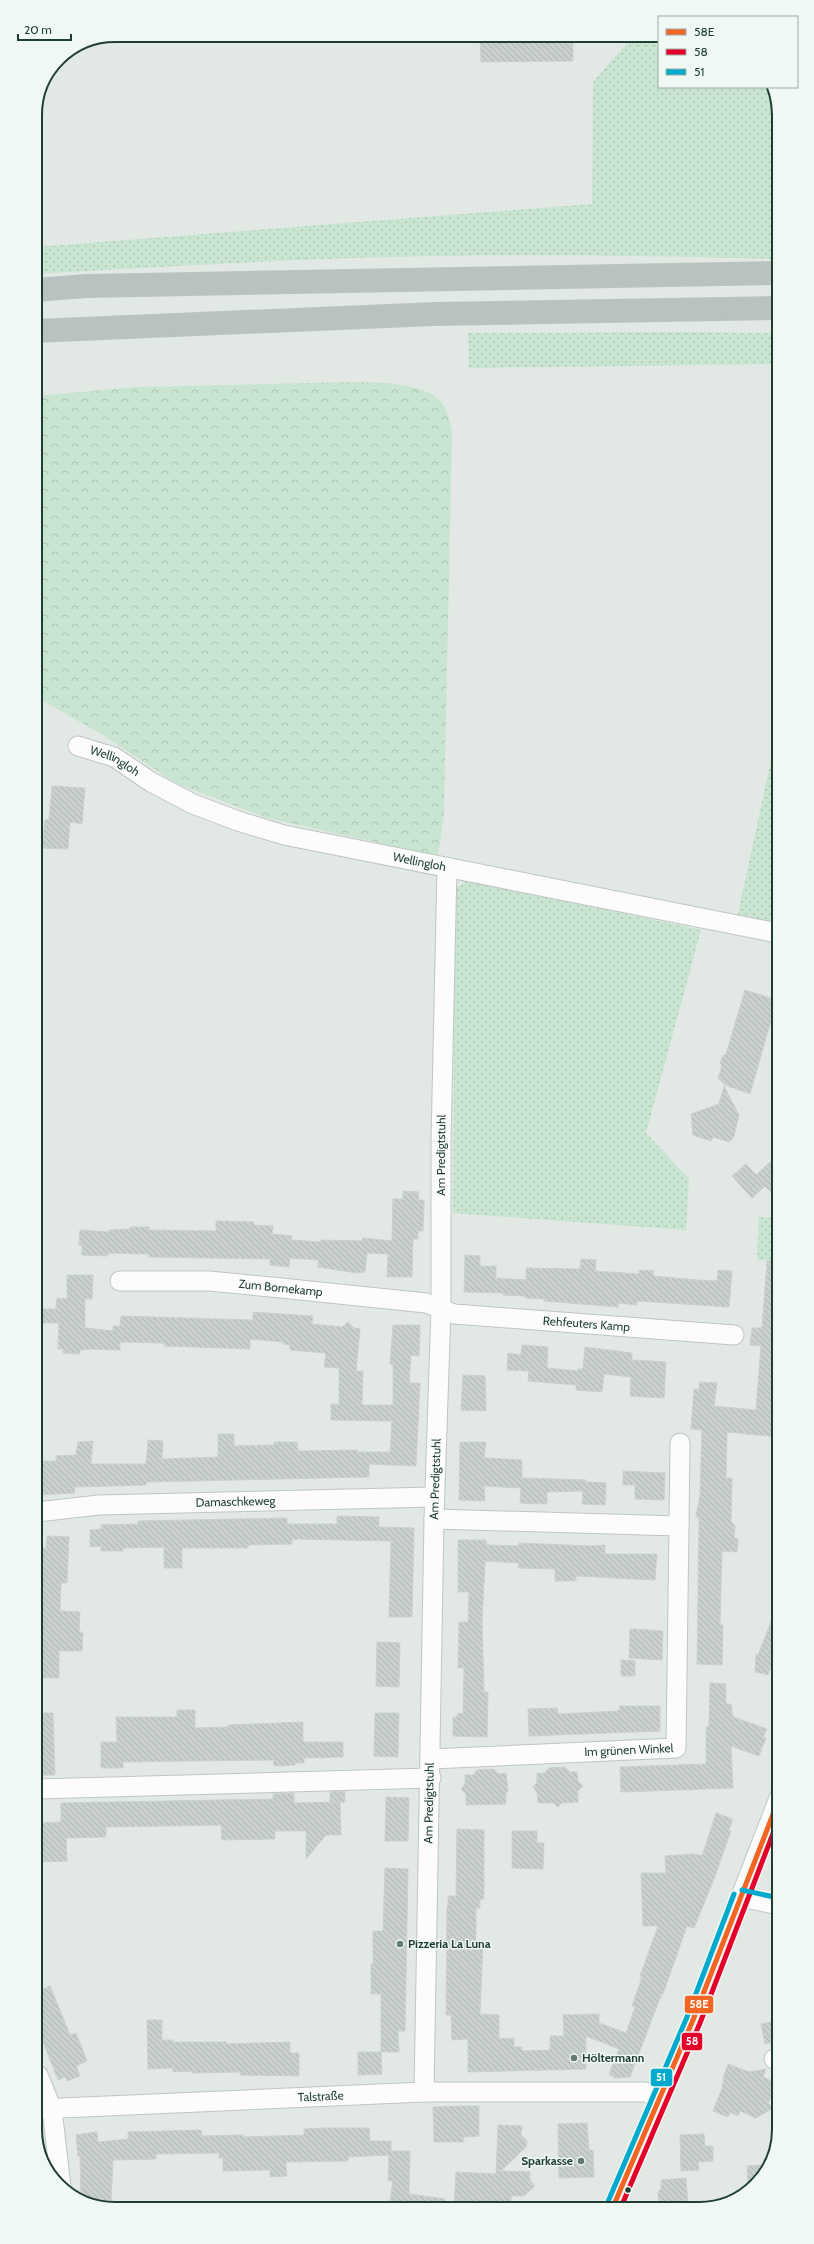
<svg xmlns="http://www.w3.org/2000/svg" width="814" height="2244" viewBox="0 0 814 2244" font-family="Cabin,sans-serif">
<style>
.grass{fill:url(#grass-dots)}
.forest{fill:url(#forest-crowns)}
.building{fill:url(#building-back-hatch);stroke:#cbd2ce}
.lines{fill:none;stroke-linecap:round;stroke-linejoin:round}
.minor-casing{stroke:#bfc6c2;stroke-width:21}
.highway-casing{stroke:#bbc5c1;stroke-width:24}
.minor{stroke:#fbfcfb;stroke-width:19}
.highway{stroke:#b9c2c0;stroke-width:22}
.bus-1-casing{stroke:#f0f8f3;stroke-width:8}
.bus-2-casing{stroke:#f0f8f3;stroke-width:8}
.bus-3-casing{stroke:#f0f8f3;stroke-width:8}
.bus-1{stroke:#f26522;stroke-width:5}
.bus-2{stroke:#e4002b;stroke-width:5}
.bus-3{stroke:#00a9ce;stroke-width:5}
.poi-dot{fill:#637a71;stroke:#f0f8f3;stroke-width:1.5}
.bus-dot{fill:#1e3e33;stroke:#f0f8f3;stroke-width:1.5}
.labels{text-anchor:middle;stroke-width:3;stroke-linejoin:round;paint-order:stroke}
.street-label{font-size:12px;fill:#1e3e33;stroke:#f0f8f3}
.poi-label{font-size:12px;font-weight:bold;fill:#1e3e33;stroke:#f0f8f3;text-anchor:start}
.rim{fill:none;stroke:#1e3e33;stroke-width:2}
.line-badge{stroke:#f0f8f3;stroke-width:1.5}
.badge-label{font-size:11px;text-anchor:middle;font-weight:bold;fill:#fff}
</style>
<defs>
<pattern id="grass-dots" width="8" height="8" patternUnits="userSpaceOnUse"><rect width="8" height="8" fill="#c9e4d0"/><path d="M2 2h.1M6 6h.1" fill="none" stroke="#acc5b3" stroke-width="1.8" stroke-linecap="round"/></pattern>
<pattern id="forest-crowns" width="20" height="18" patternUnits="userSpaceOnUse"><rect width="20" height="18" fill="#c9e4d0"/><path d="M2 6a3 3 0 1 1 6 0M12 15a3 3 0 1 1 6 0" fill="none" stroke="#acc5b3"/></pattern>
<pattern id="building-back-hatch" width="6" height="6" patternUnits="userSpaceOnUse"><rect width="6" height="6" fill="#c9d0cd"/><path d="M-1 5l2 2M0 0l6 6M5-1l2 2" fill="none" stroke="#acb4b0"/></pattern>
</defs>
<rect width="100%" height="100%" fill="#e2e9e5"/>
<path class="grass" d="M 634,35 L 659,35 L 659,87 L 772,87 L 776,94 L 776,259 C 665,256 553,254 441,256 C 306,258 171,266 35,274 L 35,247 L 592,204 L 593,82 Z
M 686,332 L 777,333 L 777,364 L 469,368 L 468,333 Z
M 777,732 L 777,926 L 737,918 Z
M 468,880 L 701,930 L 646,1133 L 689,1179 L 686,1230 L 453,1213 L 455,889 Z
M 759,1217 L 778,1218 L 778,1261 L 757,1260 Z"/>
<path class="forest" d="M 307,383 C 339,383 427,375 444,406 C 448,413 450,424 452,432 L 444,813 L 438,856 L 267,818 L 177,784 L 98,732 L 36,697 L 36,396 L 135,387 Z"/>
<path class="building" d="M 480,35 L 573,35 L 573,61 L 481,62 Z
M 52,786 L 85,788 L 82,824 L 70,822 L 68,849 L 42,848 L 45,820 L 49,820 Z
M 745,990 L 777,1000 L 750,1094 L 725,1085 L 718,1078 L 722,1066 L 720,1062 L 723,1056 L 726,1054 Z
M 724,1086 L 739,1115 L 734,1136 L 730,1142 L 713,1137 L 711,1141 L 693,1135 L 691,1114 L 719,1104 Z
M 778,1155 L 778,1199 L 765,1186 L 752,1198 L 732,1176 L 746,1164 L 756,1175 Z
M 403,1191 L 419,1192 L 418,1200 L 424,1200 L 423,1231 L 418,1231 L 418,1239 L 413,1239 L 412,1277 L 387,1277 L 388,1254 L 367,1253 L 365,1272 L 357,1273 L 318,1267 L 319,1260 L 290,1258 L 289,1267 L 270,1265 L 270,1259 L 149,1257 L 149,1254 L 108,1253 L 108,1256 L 82,1255 L 82,1245 L 79,1245 L 80,1230 L 109,1232 L 109,1230 L 130,1229 L 130,1227 L 149,1227 L 149,1230 L 216,1231 L 216,1221 L 254,1222 L 254,1225 L 273,1226 L 272,1234 L 292,1236 L 291,1240 L 320,1242 L 321,1240 L 362,1241 L 363,1238 L 392,1241 L 393,1199 L 403,1199 Z
M 465,1255 L 480,1256 L 480,1266 L 496,1266 L 496,1278 L 526,1280 L 526,1268 L 580,1269 L 581,1259 L 596,1260 L 595,1271 L 639,1274 L 639,1270 L 654,1271 L 653,1276 L 697,1280 L 717,1281 L 718,1270 L 732,1271 L 729,1307 L 637,1301 L 637,1305 L 618,1303 L 618,1307 L 544,1301 L 545,1299 L 525,1298 L 525,1296 L 503,1295 L 503,1293 L 464,1292 Z
M 767,1261 L 778,1261 L 778,1437 L 727,1432 L 726,1478 L 732,1478 L 731,1522 L 735,1526 L 734,1538 L 738,1539 L 737,1552 L 722,1551 L 720,1625 L 723,1625 L 722,1665 L 697,1664 L 699,1520 L 696,1515 L 700,1496 L 702,1430 L 691,1429 L 694,1389 L 699,1390 L 700,1382 L 717,1383 L 714,1406 L 756,1410 L 761,1346 L 750,1345 L 752,1328 L 762,1328 Z
M 67,1275 L 93,1275 L 92,1299 L 85,1299 L 85,1328 L 113,1331 L 113,1326 L 120,1326 L 121,1316 L 253,1320 L 253,1312 L 313,1316 L 312,1324 L 342,1327 L 348,1322 L 354,1328 L 360,1329 L 356,1371 L 363,1371 L 362,1405 L 393,1405 L 393,1364 L 390,1364 L 393,1325 L 420,1325 L 419,1356 L 411,1355 L 409,1383 L 420,1383 L 416,1466 L 369,1464 L 369,1477 L 146,1482 L 146,1485 L 74,1487 L 75,1493 L 37,1495 L 37,1461 L 56,1461 L 56,1456 L 76,1455 L 78,1442 L 93,1441 L 91,1464 L 146,1464 L 148,1440 L 163,1441 L 162,1459 L 218,1457 L 218,1434 L 234,1434 L 234,1446 L 274,1445 L 274,1442 L 297,1442 L 298,1451 L 358,1450 L 358,1452 L 390,1452 L 392,1421 L 331,1420 L 331,1404 L 339,1405 L 339,1368 L 324,1367 L 326,1353 L 290,1350 L 290,1345 L 283,1344 L 283,1342 L 250,1339 L 250,1349 L 164,1346 L 164,1343 L 120,1342 L 120,1350 L 89,1349 L 80,1350 L 80,1354 L 63,1353 L 63,1349 L 58,1349 L 59,1323 L 41,1323 L 41,1309 L 56,1309 L 57,1298 L 67,1299 Z
M 522,1345 L 548,1347 L 547,1368 L 578,1371 L 578,1369 L 583,1369 L 585,1347 L 632,1353 L 632,1360 L 666,1362 L 664,1398 L 630,1396 L 631,1377 L 604,1374 L 602,1392 L 576,1390 L 576,1385 L 528,1381 L 529,1371 L 507,1370 L 508,1353 L 521,1355 Z
M 463,1375 L 485,1376 L 486,1411 L 461,1410 Z
M 460,1442 L 486,1442 L 484,1458 L 522,1460 L 522,1478 L 586,1480 L 586,1482 L 606,1483 L 605,1505 L 582,1504 L 583,1491 L 547,1492 L 547,1504 L 520,1503 L 521,1488 L 484,1486 L 485,1501 L 459,1500 Z
M 623,1471 L 665,1473 L 664,1500 L 635,1499 L 635,1485 L 623,1485 Z
M 337,1516 L 379,1517 L 379,1527 L 414,1528 L 412,1617 L 389,1617 L 391,1541 L 292,1539 L 292,1544 L 248,1545 L 248,1548 L 182,1548 L 182,1568 L 164,1568 L 164,1547 L 123,1548 L 123,1551 L 101,1551 L 101,1546 L 90,1547 L 90,1530 L 101,1529 L 101,1525 L 138,1524 L 138,1521 L 287,1518 L 287,1524 L 337,1524 Z
M 47,1536 L 69,1537 L 67,1583 L 61,1583 L 60,1611 L 80,1612 L 79,1632 L 83,1632 L 82,1651 L 59,1651 L 59,1678 L 37,1678 L 39,1548 L 46,1548 Z
M 458,1540 L 486,1540 L 487,1545 L 519,1546 L 519,1543 L 590,1546 L 605,1545 L 605,1554 L 657,1554 L 655,1580 L 576,1576 L 576,1581 L 555,1581 L 555,1569 L 518,1568 L 519,1563 L 485,1561 L 482,1622 L 484,1692 L 488,1692 L 487,1737 L 453,1736 L 453,1717 L 457,1717 L 458,1713 L 463,1714 L 464,1668 L 458,1668 L 459,1622 L 468,1622 L 469,1592 L 458,1592 Z
M 777,1606 L 778,1656 L 776,1655 L 768,1675 L 755,1672 L 756,1654 L 758,1655 Z
M 630,1629 L 663,1631 L 662,1660 L 629,1658 Z
M 377,1642 L 400,1643 L 399,1687 L 376,1686 Z
M 621,1660 L 635,1661 L 635,1676 L 621,1676 Z
M 710,1683 L 726,1684 L 726,1704 L 731,1704 L 733,1717 L 767,1729 L 763,1737 L 766,1738 L 759,1756 L 731,1746 L 733,1788 L 621,1792 L 620,1767 L 706,1764 L 706,1727 L 709,1727 Z
M 620,1706 L 660,1706 L 660,1731 L 529,1736 L 528,1709 L 557,1708 L 558,1714 L 619,1711 Z
M 177,1710 L 195,1710 L 195,1728 L 228,1727 L 228,1725 L 303,1722 L 303,1742 L 343,1742 L 343,1757 L 304,1758 L 304,1763 L 295,1763 L 295,1765 L 274,1766 L 273,1760 L 189,1761 L 123,1762 L 123,1768 L 101,1768 L 101,1742 L 117,1742 L 116,1717 L 177,1717 Z
M 37,1713 L 53,1713 L 55,1775 L 37,1775 Z
M 375,1713 L 399,1713 L 398,1757 L 374,1756 Z
M 565,1767 L 570,1772 L 577,1772 L 578,1781 L 583,1786 L 578,1791 L 578,1802 L 562,1803 L 558,1807 L 554,1803 L 538,1803 L 537,1792 L 533,1787 L 537,1782 L 537,1773 L 545,1773 L 549,1768 Z
M 494,1769 L 498,1774 L 506,1773 L 508,1791 L 506,1793 L 506,1804 L 466,1805 L 466,1794 L 461,1789 L 465,1784 L 465,1775 L 473,1775 L 477,1770 Z
M 345,1791 L 345,1802 L 330,1802 L 330,1792 Z
M 294,1793 L 294,1803 L 340,1802 L 341,1835 L 326,1835 L 306,1859 L 306,1831 L 275,1831 L 275,1839 L 222,1840 L 221,1825 L 106,1827 L 106,1837 L 66,1838 L 67,1861 L 37,1862 L 37,1823 L 61,1822 L 61,1803 L 273,1799 L 273,1794 Z
M 386,1797 L 409,1798 L 408,1841 L 385,1841 Z
M 716,1813 L 733,1819 L 729,1830 L 731,1831 L 714,1879 L 694,1928 L 687,1926 L 663,1994 L 662,1993 L 630,2077 L 615,2078 L 609,2074 L 619,2049 L 586,2036 L 586,2069 L 468,2072 L 468,2039 L 452,2040 L 451,2015 L 446,2015 L 447,1906 L 448,1906 L 448,1896 L 456,1896 L 457,1829 L 484,1830 L 484,1899 L 480,1899 L 480,1908 L 476,1908 L 476,1941 L 483,1941 L 480,2014 L 499,2015 L 499,2039 L 514,2038 L 514,2047 L 522,2047 L 522,2051 L 550,2050 L 550,2036 L 564,2036 L 563,2015 L 599,2014 L 599,2023 L 626,2033 L 635,2007 L 632,2006 L 642,1977 L 640,1976 L 658,1926 L 643,1926 L 641,1873 L 666,1873 L 665,1856 L 695,1854 L 702,1856 Z
M 512,1831 L 537,1831 L 537,1843 L 544,1843 L 543,1869 L 512,1868 Z
M 385,1868 L 408,1869 L 405,2031 L 398,2031 L 399,2052 L 381,2052 L 382,2074 L 358,2075 L 358,2052 L 381,2052 L 381,1994 L 371,1994 L 371,1964 L 373,1964 L 373,1931 L 383,1931 Z
M 50,1986 L 70,2035 L 76,2033 L 87,2061 L 76,2066 L 80,2076 L 67,2081 L 66,2077 L 58,2080 L 38,2029 L 38,2021 L 43,2019 L 38,2005 L 38,1991 Z
M 147,2020 L 162,2020 L 162,2040 L 173,2040 L 173,2042 L 226,2042 L 226,2044 L 290,2042 L 290,2053 L 299,2053 L 299,2076 L 240,2075 L 240,2072 L 193,2073 L 193,2071 L 173,2072 L 173,2068 L 148,2069 Z
M 779,2020 L 779,2041 L 765,2044 L 761,2024 Z
M 728,2064 L 749,2072 L 766,2069 L 763,2077 L 776,2083 L 768,2104 L 775,2107 L 756,2118 L 740,2111 L 738,2116 L 730,2112 L 728,2117 L 713,2111 L 723,2086 L 722,2086 L 724,2079 L 723,2078 Z
M 465,2106 L 479,2106 L 479,2136 L 463,2137 L 464,2142 L 434,2142 L 433,2107 Z
M 587,2123 L 589,2150 L 593,2150 L 594,2177 L 559,2178 L 558,2124 Z
M 498,2125 L 522,2126 L 521,2135 L 527,2141 L 526,2147 L 501,2171 L 530,2172 L 530,2180 L 535,2186 L 524,2196 L 511,2196 L 511,2207 L 454,2207 L 456,2172 L 496,2174 Z
M 326,2128 L 369,2128 L 370,2141 L 391,2141 L 391,2151 L 410,2151 L 409,2194 L 445,2199 L 444,2207 L 389,2208 L 393,2181 L 388,2181 L 389,2155 L 348,2157 L 348,2161 L 286,2162 L 287,2176 L 270,2177 L 270,2170 L 223,2171 L 223,2158 L 219,2158 L 219,2153 L 156,2154 L 156,2159 L 113,2160 L 111,2201 L 93,2202 L 81,2197 L 80,2156 L 78,2156 L 76,2135 L 97,2132 L 98,2142 L 128,2139 L 128,2132 L 201,2130 L 202,2136 L 244,2135 L 244,2137 L 304,2135 L 304,2129 Z
M 704,2134 L 705,2146 L 713,2146 L 713,2161 L 698,2162 L 699,2170 L 681,2171 L 680,2135 Z
M 761,2165 L 762,2178 L 748,2187 L 747,2166 Z
M 686,2178 L 688,2206 L 659,2206 L 658,2192 L 661,2189 L 661,2180 Z"/>
<g class="lines">
<defs>
<g id="minor">
<path id="s1" d="M 78,746 L 114,757 L 151,782 L 193,804 L 238,821 L 284,835 L 777,933"/>
<path id="s2" d="M 120,1281 L 209,1281 L 281,1288 L 426,1303 L 454,1314 L 734,1335"/>
<path id="s3" d="M 37,1512 L 99,1505 L 434,1497"/>
<path d="M 679,1526 L 680,1443"/>
<path id="s4" d="M 431,1759 L 676,1748 L 679,1526 L 434,1519"/>
<path d="M 37,1789 L 431,1778"/>
<path d="M 741,1897 L 779,1905"/>
<path d="M 774,2059 L 779,2058"/>
<path d="M 38,2075 L 52,2109 L 61,2187"/>
<path id="s5" d="M 424,2092 L 434,1519 L 441,1309 L 441,1142 L 447,867"/>
<path id="s6" d="M 38,2109 L 424,2092 L 643,2092 L 661,2094"/>
<path d="M 613,2207 L 693,2020 L 779,1798"/>
</g>
<path id="highway" d="M 35,290 L 87,286 L 776,273
M 35,331 L 434,314 L 777,308"/>
</defs>
<use href="#minor" class="minor-casing"/>
<use href="#highway" class="highway-casing"/>
<use href="#minor" class="minor"/>
<use href="#highway" class="highway"/>
<defs>
<path id="bus-1" d="M 613,2207 L 693,2020 L 779,1799"/>
<path id="bus-2" d="M 621,2207 L 700,2023 L 779,1818"/>
<path id="bus-3" d="M 742,1890 L 779,1898
M 607,2204 L 687,2017 L 734,1894"/>
</defs>
<use href="#bus-1" class="bus-1-casing"/>
<use href="#bus-2" class="bus-2-casing"/>
<use href="#bus-3" class="bus-3-casing"/>
<use href="#bus-1" class="bus-1"/>
<use href="#bus-2" class="bus-2"/>
<use href="#bus-3" class="bus-3"/>
</g>
<g class="poi-dot">
<circle cx="400" cy="1944" r="4"/>
<circle cx="574" cy="2058" r="4"/>
<circle cx="581" cy="2161" r="4"/>
</g>
<circle class="bus-dot" cx="628" cy="2190" r="3.5"/>
<g class="labels">
<g class="street-label">
<text dy="4" stroke="none"><textPath href="#s1" startOffset="40">Wellingloh</textPath></text>
<text dy="4" stroke="none"><textPath href="#s1" startOffset="364">Wellingloh</textPath></text>
<text dy="4" stroke="none"><textPath href="#s5" startOffset="937">Am Predigtstuhl</textPath></text>
<text dy="4" stroke="none"><textPath href="#s2" startOffset="161">Zum Bornekamp</textPath></text>
<text dy="4" stroke="none"><textPath href="#s2" startOffset="470">Rehfeuters Kamp</textPath></text>
<text dy="4" stroke="none"><textPath href="#s5" startOffset="613">Am Predigtstuhl</textPath></text>
<text dy="4" stroke="none"><textPath href="#s3" startOffset="199">Damaschkeweg</textPath></text>
<text dy="4" stroke="none"><textPath href="#s4" startOffset="198">Im grünen Winkel</textPath></text>
<text dy="4" stroke="none"><textPath href="#s5" startOffset="289">Am Predigtstuhl</textPath></text>
<text dy="4" stroke="none"><textPath href="#s6" startOffset="283">Talstraße</textPath></text>
</g>
<g class="poi-label">
<text x="408" y="1948">Pizzeria La Luna</text>
<text x="582" y="2062">Höltermann</text>
<text x="573" y="2165" text-anchor="end">Sparkasse</text>
</g>
</g>
<path d="M0 0H814V2244H0ZM115 42H699A73 73 0 0 1 772 115V2129A73 73 0 0 1 699 2202H115A73 73 0 0 1 42 2129V115A73 73 0 0 1 115 42Z" fill="#f0f8f3" fill-rule="evenodd"/>
<path class="rim" d="M115 42H699A73 73 0 0 1 772 115V2129A73 73 0 0 1 699 2202H115A73 73 0 0 1 42 2129V115A73 73 0 0 1 115 42Z"/>
<g class="line-badge">
<rect x="684" y="1995" width="30" height="19" rx="4" fill="#f26522"/>
<rect x="681" y="2032" width="22" height="19" rx="4" fill="#e4002b"/>
<rect x="650" y="2068" width="23" height="19" rx="4" fill="#00a9ce"/>
</g>
<g class="badge-label">
<text x="699" y="2008">58E</text>
<text x="692" y="2045">58</text>
<text x="661" y="2081">51</text>
</g>
<rect x="658" y="16" width="140" height="72" fill="#f0f8f3" stroke="#9caea6"/>
<rect x="666" y="29" width="20" height="6" fill="#f26522" stroke="#9caea6"/>
<text x="694" y="36" font-size="12" fill="#1e3e33">58E</text>
<rect x="666" y="49" width="20" height="6" fill="#e4002b" stroke="#9caea6"/>
<text x="694" y="56" font-size="12" fill="#1e3e33">58</text>
<rect x="666" y="69" width="20" height="6" fill="#00a9ce" stroke="#9caea6"/>
<text x="694" y="76" font-size="12" fill="#1e3e33">51</text>
<path d="M18 34v6h53v-6" fill="none" stroke="#1e3e33" stroke-width="2"/>
<text x="24" y="34" font-size="12" fill="#1e3e33" stroke="#f0f8f3" stroke-width="3" paint-order="stroke">20 m</text>
</svg>
